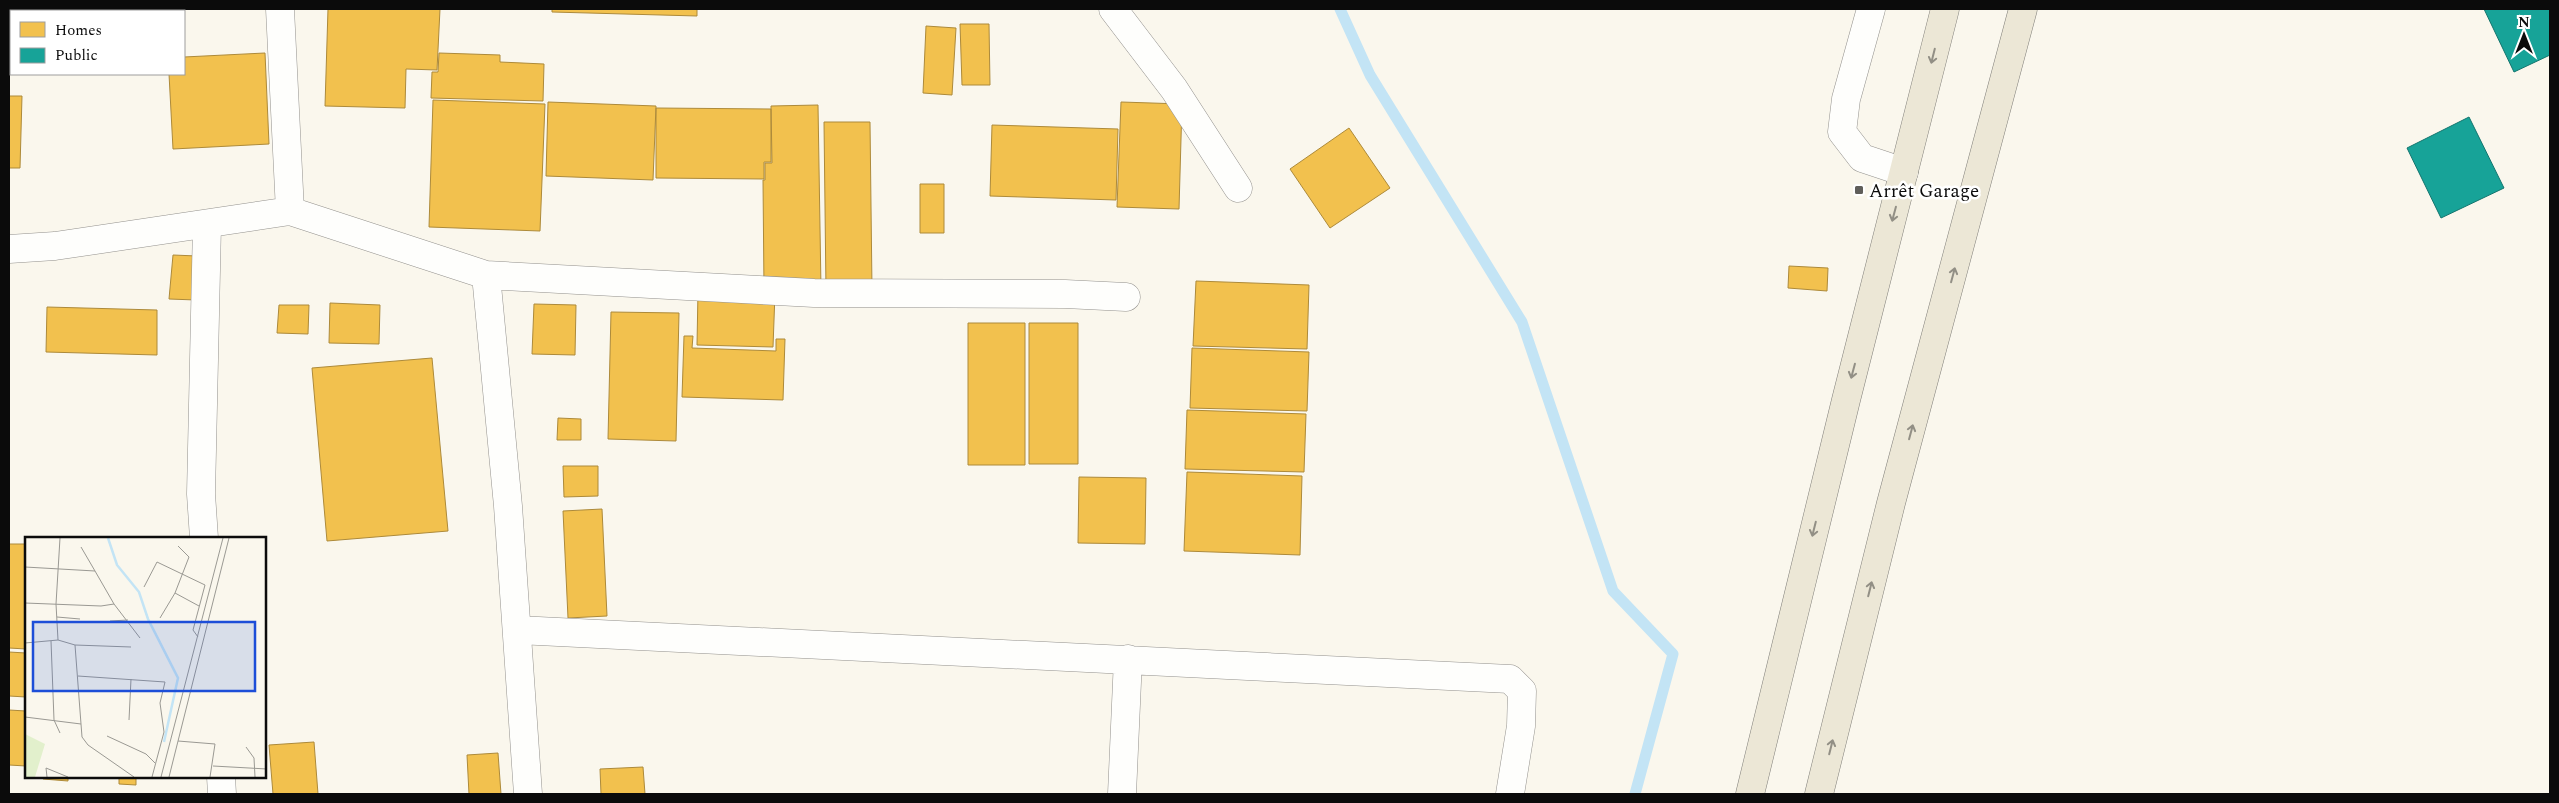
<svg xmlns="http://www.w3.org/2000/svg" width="2559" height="803" viewBox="0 0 2559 803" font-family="Spectral,serif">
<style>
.homes{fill:#f2c14e;stroke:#ad8a3a}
.public{fill:#17a398;stroke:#13756e}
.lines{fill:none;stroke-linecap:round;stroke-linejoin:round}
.stream{stroke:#c3e4f5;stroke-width:11}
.minor-casing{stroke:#93918d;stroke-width:29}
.major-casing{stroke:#807f7a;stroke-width:29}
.minor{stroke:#fefefc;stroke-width:28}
.major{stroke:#ece7d6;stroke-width:28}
.oneway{stroke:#928f85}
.poi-dot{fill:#5f5e5a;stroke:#fff;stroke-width:2}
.labels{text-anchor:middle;stroke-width:5;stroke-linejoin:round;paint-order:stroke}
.poi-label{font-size:19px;fill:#0b0b0b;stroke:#fff;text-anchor:start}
.inset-river{fill:none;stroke:#c3e4f5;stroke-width:2.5}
.inset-road{fill:none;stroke:#9a9993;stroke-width:1}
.view{fill:#1d4ed8;fill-opacity:0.15;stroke:#1d4ed8;stroke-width:2.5}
.inset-edge{fill:none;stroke:#0b0b0b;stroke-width:2.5}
</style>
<rect width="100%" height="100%" fill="#faf7ed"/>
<path class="homes" d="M 40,9 L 150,9 L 150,11 L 40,11 Z
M 328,9 L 440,9 L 437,70 L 406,69 L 405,108 L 325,106 Z
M 552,9 L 697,9 L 697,16 L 552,12 Z
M 960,24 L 989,24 L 990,85 L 962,85 Z
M 926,26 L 956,28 L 952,95 L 923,93 Z
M 265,53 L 269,144 L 173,149 L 169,74 L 184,74 L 184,57 Z
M 439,53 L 500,55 L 500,62 L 544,64 L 543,101 L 431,98 L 432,72 L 438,72 Z
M 9,96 L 22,96 L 20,168 L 9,168 Z
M 433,100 L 545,104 L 540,231 L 429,227 Z
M 548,102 L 656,106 L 653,180 L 546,176 Z
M 1121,102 L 1182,104 L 1179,209 L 1117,207 Z
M 818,105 L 821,289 L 764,289 L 763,180 L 765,180 L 765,163 L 772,163 L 771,106 Z
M 656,108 L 771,109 L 771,162 L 764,162 L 764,179 L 656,178 Z
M 824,122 L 870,122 L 872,289 L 826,290 Z
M 992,125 L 1118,129 L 1116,200 L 990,196 Z
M 1349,128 L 1390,188 L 1330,228 L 1290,169 Z
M 920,184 L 944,184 L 944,233 L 920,233 Z
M 173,255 L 197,256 L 196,300 L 169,299 Z
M 1789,266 L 1828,268 L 1827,291 L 1788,288 Z
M 1196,281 L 1309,285 L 1307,349 L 1193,346 Z
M 698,291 L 775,293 L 773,347 L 697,345 Z
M 330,303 L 380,305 L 379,344 L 329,343 Z
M 534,304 L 576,305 L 575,355 L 532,354 Z
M 279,305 L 309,305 L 308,334 L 277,333 Z
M 47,307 L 157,310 L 157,355 L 46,352 Z
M 611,312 L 679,313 L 676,441 L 608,439 Z
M 968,323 L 1025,323 L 1025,465 L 968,465 Z
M 1029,323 L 1078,323 L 1078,464 L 1029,464 Z
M 684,336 L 693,336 L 692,348 L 776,351 L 776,339 L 785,339 L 783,400 L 682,397 Z
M 1192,348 L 1309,352 L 1307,411 L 1190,408 Z
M 432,358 L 448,531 L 327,541 L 312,368 Z
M 1187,410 L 1306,414 L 1304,472 L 1185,469 Z
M 558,418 L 581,419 L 581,440 L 557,440 Z
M 563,466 L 598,466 L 598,496 L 564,497 Z
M 1187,472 L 1302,476 L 1300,555 L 1184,551 Z
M 1079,477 L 1146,478 L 1145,544 L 1078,543 Z
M 602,509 L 607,616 L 568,618 L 563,511 Z
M 9,544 L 26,544 L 26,649 L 9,648 Z
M 9,652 L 26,653 L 26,697 L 9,696 Z
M 9,710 L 26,711 L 26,766 L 9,765 Z
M 314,742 L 318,794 L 273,794 L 269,745 Z
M 498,753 L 501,794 L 469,794 L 467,755 Z
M 643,767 L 645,794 L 601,794 L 600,769 Z
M 43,777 L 68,777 L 68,781 L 43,779 Z
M 119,777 L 136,777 L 136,785 L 119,784 Z"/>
<path class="public" d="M 2484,9 L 2550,9 L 2550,55 L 2514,72 Z
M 2469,117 L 2504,188 L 2441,218 L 2407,148 Z"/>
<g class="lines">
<path class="stream" d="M 1340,9 L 1370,75 L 1522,322 L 1613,591 L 1673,654 L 1635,794"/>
<defs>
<path id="minor" d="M 280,9 L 290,211 L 486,275 L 814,293 L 1065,294 L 1126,297
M 1113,9 L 1174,89 L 1238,188
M 1871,9 L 1846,99 L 1842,132 L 1862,158 L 1904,172
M 9,249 L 55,246 L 290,211
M 486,275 L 508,506 L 528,794
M 204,538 L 201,494 L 207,225
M 518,630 L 1510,679 L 1522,691 L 1521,726 L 1510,794
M 221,777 L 222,794
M 1122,794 L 1128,659"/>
<path id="major" d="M 1750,794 L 1846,400 L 1945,9
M 1819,794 L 1891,503 L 2023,9"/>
</defs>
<use href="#minor" class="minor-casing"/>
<use href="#major" class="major-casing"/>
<use href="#minor" class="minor"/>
<use href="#major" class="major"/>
</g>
<defs><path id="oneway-shaft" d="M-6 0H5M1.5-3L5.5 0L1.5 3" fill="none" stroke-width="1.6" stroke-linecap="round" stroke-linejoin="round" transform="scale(1.25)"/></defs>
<g class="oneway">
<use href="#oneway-shaft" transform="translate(1933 56) rotate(104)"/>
<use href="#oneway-shaft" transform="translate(1894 214) rotate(105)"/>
<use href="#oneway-shaft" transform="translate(1953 275) rotate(-75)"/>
<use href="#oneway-shaft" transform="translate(1853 371) rotate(105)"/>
<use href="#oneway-shaft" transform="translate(1911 432) rotate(-75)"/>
<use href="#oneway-shaft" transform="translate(1814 529) rotate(104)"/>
<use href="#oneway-shaft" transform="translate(1870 589) rotate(-76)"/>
<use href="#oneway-shaft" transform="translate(1831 747) rotate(-76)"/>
</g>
<rect class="poi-dot" x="1854" y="185" width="10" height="10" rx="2.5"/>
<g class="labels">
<g class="poi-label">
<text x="1869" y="197">Arrêt Garage</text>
</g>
</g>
<g transform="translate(25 537)">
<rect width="241" height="241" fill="#faf7ed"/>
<path d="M 0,197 L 20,207 L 10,240 L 0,240 Z" fill="#e2f0cc"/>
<path class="inset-river" d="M 83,1 L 92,28 L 114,55 L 123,82 L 153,141 L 139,205"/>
<path class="inset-road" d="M 35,1 L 31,67 L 33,103 L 50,108 L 106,110M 153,9 L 164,20 L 150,56 L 174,69M 56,10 L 70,34M 0,30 L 70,34 L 89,67 L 76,69 L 0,66M 119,50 L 132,25 L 180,48 L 168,93 L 173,100M 89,67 L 115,101M 32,80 L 55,82M 135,81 L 150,56M 85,84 L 103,83M 26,104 L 29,183 L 35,196M 0,106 L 33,103M 50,108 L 56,187M 53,139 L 140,145 L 135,166 L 139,195 L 127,240M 0,180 L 56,187 L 57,200 L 63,208 L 109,240M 104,183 L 106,142M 82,199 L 121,217 L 130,226M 153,204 L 190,207 L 185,240M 221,210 L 229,221 L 230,240M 188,229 L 242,232M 22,240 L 21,231 L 43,240M 136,240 L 198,1M 144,240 L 204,1"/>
<path class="view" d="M 8,85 L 230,85 L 230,154 L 8,154 Z"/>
<rect width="241" height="241" class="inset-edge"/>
</g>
<rect width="2559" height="803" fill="none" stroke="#0b0b0b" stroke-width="20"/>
<rect x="10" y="10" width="175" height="65" fill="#ffffff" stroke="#9d9d9d"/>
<rect x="20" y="22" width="25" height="15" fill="#f2c14e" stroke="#9d9d9d"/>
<text x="55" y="35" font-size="15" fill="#0b0b0b">Homes</text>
<rect x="20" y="48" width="25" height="15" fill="#17a398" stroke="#9d9d9d"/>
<text x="55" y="60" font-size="15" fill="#0b0b0b">Public</text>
<g transform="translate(2524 35)" stroke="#ffffff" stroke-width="4" paint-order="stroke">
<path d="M0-4L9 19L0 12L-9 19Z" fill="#0b0b0b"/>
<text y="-8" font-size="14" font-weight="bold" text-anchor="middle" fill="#0b0b0b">N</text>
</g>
</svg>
